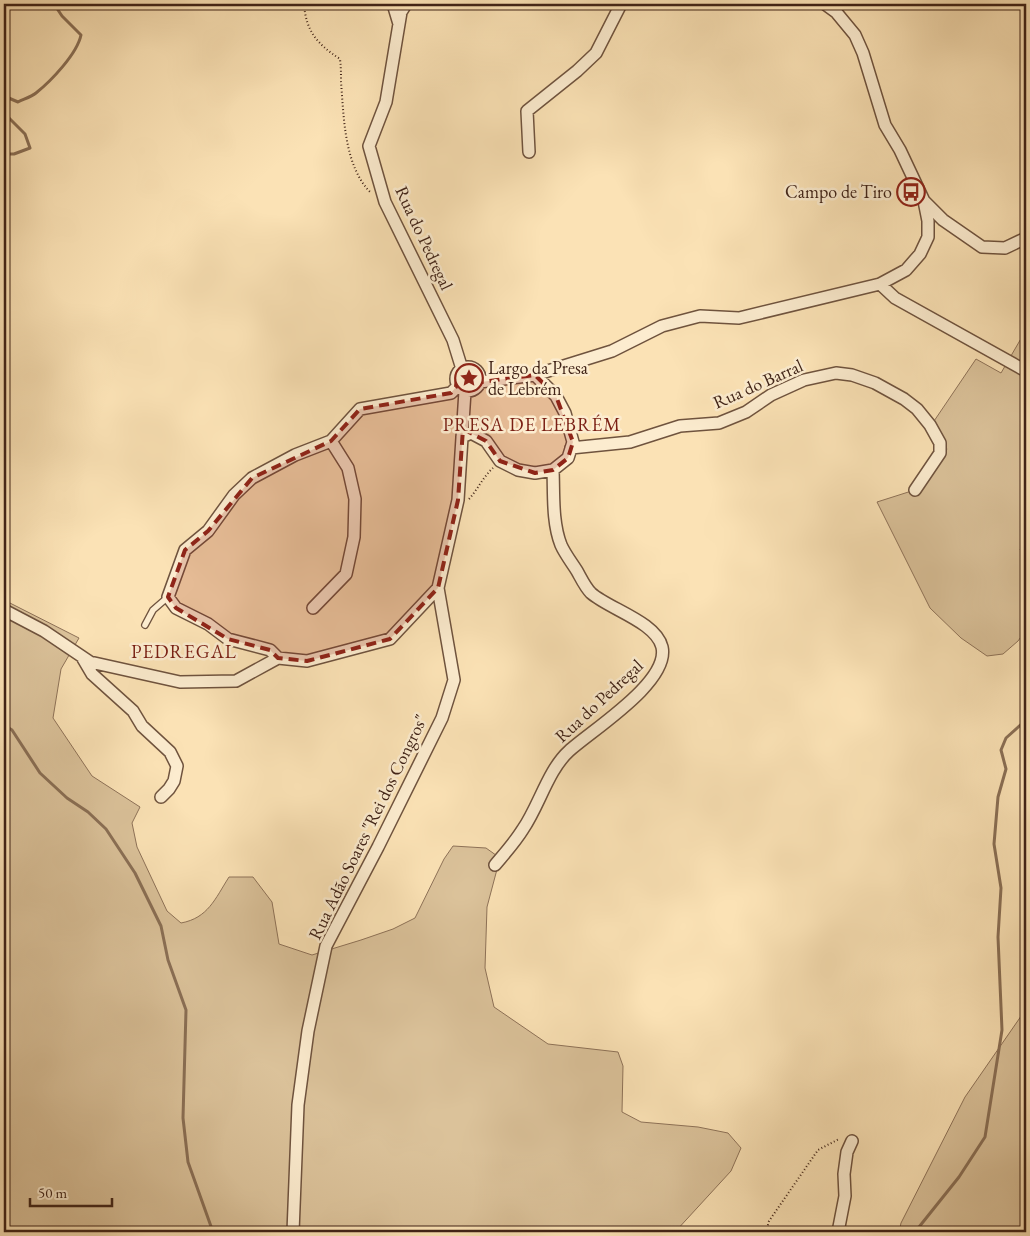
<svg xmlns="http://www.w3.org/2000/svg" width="1030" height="1236" viewBox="0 0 1030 1236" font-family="'EB Garamond',serif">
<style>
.green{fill:#dbc29a;stroke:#8e7258}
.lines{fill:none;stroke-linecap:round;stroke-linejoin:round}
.stream{stroke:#8a6f55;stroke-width:3}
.service-casing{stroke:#6f533e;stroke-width:8}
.minor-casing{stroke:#6f533e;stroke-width:14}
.path{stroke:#402317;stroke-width:2;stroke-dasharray:1 2.5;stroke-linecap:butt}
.service{stroke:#fceccf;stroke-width:5.5}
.minor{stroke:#fceccf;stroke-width:11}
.marked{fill:#8f2418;fill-opacity:0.2;stroke:#8f2418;stroke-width:4;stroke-dasharray:10 6;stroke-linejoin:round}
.labels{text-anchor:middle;stroke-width:5;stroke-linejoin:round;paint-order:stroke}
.poi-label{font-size:18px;fill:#402317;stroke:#fceccf;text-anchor:end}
.street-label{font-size:18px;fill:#402317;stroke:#fceccf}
.neighbourhood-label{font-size:19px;letter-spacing:1px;fill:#7a1f14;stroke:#fceccf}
</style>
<rect width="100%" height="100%" fill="#fbe2b5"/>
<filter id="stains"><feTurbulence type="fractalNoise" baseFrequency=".004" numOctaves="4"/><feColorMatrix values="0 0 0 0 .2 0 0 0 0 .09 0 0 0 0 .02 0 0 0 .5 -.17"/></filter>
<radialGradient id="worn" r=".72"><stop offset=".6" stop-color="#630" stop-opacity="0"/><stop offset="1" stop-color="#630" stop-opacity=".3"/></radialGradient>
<path class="green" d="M 1026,330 L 1026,544 L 1020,549 L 1026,564 L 1026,630 L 1018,641 L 1003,654 L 987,656 L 961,638 L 930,608 L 877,502 L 921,488 L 947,449 L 930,427 L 976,359 L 1001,373 Z
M 4,600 L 79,638 L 61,669 L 53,718 L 92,776 L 140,807 L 132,823 L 137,847 L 167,911 L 181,923 C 208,918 215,899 229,877 L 253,877 L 272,902 L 279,944 L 312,955 L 361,940 L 393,929 L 415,918 L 444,859 L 453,846 L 486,848 L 500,858 L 487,907 L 485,968 L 494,1007 L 548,1044 L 618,1052 L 623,1066 L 622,1112 L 641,1122 L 698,1127 L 728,1133 L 741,1148 L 731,1171 L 675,1232 L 4,1232 Z
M 1026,1009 L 1026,1232 L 899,1232 L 901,1223 L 965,1097 Z"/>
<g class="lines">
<path class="stream" d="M 4,96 L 18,102 C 24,99 31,97 36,93 C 51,81 77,54 81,35 L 62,16 L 54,4
M 4,113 L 25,134 L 30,148 L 14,154 L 4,154
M 4,725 L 12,730 L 40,773 L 67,798 L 88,812 L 106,829 L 135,873 L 161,926 L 168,960 L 186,1010 L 183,1118 L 188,1162 L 213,1232
M 915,1232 L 959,1177 L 985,1137 L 1002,1030 L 998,937 L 1001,888 L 994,844 L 998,797 L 1006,769 L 1001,750 L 1006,738 L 1026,720"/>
<defs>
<path id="service" d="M 145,625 L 153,610 L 168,597"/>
<path id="minor" d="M 393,4 L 399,24
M 406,4 L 401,12 L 386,102 L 369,146 L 385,202 L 453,340 L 462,369
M 825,4 L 836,12 L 855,35 L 863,53 L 885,125 L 900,150 L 924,201 L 943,220 L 982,247 L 1005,248 L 1026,238
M 529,152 L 527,111 L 577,71 L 596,53 L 621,4
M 880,284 L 895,298 L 1026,371
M456 379a12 12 0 1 1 24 0a12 12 0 1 1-24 0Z
M 480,382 L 535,375 L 612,351 L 662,326 L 700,316 L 739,318 L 880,284 L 906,270 L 920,254 L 928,237 L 928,221 L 924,201
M 462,437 L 471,433 L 486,441 L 500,461 L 518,470 L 535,473 L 553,470 L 568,458 L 573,442 L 565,413 L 556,396 L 535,375
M 571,448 L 630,442 L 680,426 L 719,423 L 746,412 L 771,395 L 804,380 L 836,373 L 852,375 L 875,383 L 904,399 L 917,409 L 930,425 L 940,443 L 940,453 L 915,490
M 313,608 L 346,574 L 354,537 L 355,499 L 348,468 L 331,441
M 4,610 L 44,631 L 90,662 L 180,682 L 236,681 L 278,658 L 307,661 L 390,639 L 438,588 L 458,500 L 465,391
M 82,657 L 92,674 L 133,711 L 142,726 L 170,752 L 177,766 L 174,781 L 169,789 L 161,797
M 278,658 L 270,650 L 228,639 L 208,624 L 176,608 L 168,597 L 185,550 L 208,531 L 234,495 L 252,478 L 295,455 L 331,441 L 360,409 L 451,393 L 458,386
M 495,865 C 505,853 515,842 523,829 C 539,806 548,770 569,751 C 592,730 670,682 662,647 C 656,622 609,609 591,593 C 585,587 581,578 577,571 C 572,563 565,554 561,545 C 552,522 554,494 553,470
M 293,1232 L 298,1105 L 308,1031 L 326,946 L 378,847 L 442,718 L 454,680 L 438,588
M 838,1232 L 845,1196 L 844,1174 L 847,1152 L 852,1141"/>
</defs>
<use href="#service" class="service-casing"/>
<use href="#minor" class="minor-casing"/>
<path class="path" d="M 304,4 C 306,31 317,44 340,59 C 341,67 341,74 341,82 C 344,118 344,166 371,193
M 469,499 C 478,489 483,477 493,468
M 766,1232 L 769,1221 L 818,1150 L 839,1139"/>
<use href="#service" class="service"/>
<use href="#minor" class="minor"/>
</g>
<path class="marked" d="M 466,367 L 477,371 L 481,382 L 535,375 L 556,396 L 573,442 L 568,458 L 553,470 L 535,473 L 500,461 L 486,441 L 463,429 L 458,500 L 438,588 L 390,639 L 307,661 L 278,658 L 270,650 L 228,639 L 176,608 L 168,597 L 185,550 L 208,531 L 252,478 L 331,441 L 360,409 L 451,393 L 456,387 L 457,375 Z"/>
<defs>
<symbol id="bus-ring" viewBox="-11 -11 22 22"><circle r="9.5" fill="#fceccf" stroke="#8f2418" stroke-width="1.5"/><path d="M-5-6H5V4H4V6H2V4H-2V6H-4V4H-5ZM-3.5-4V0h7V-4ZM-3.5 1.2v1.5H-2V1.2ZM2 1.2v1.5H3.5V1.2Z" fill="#8f2418"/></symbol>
<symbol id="sight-ring" viewBox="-11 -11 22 22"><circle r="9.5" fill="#fceccf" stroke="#8f2418" stroke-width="1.5"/><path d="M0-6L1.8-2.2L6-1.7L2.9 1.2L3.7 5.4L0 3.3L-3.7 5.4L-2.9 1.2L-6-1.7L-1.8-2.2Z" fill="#8f2418"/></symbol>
</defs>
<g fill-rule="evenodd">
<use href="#bus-ring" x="895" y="176" width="32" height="32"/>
<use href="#sight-ring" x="453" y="362" width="32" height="32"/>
</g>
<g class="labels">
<g class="poi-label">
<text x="892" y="198">Campo de Tiro</text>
<text x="488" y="374" text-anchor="start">Largo da Presa<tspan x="488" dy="21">de Lebrém</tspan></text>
</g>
<g class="street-label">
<text transform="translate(424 238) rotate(65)" y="6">Rua do Pedregal</text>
<text transform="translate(758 384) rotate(-24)" y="6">Rua do Barral</text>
<text transform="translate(599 701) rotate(-43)" y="6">Rua do Pedregal</text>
<text transform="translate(368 827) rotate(-64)" y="6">Rua Adão Soares "Rei dos Congros"</text>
</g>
<g class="neighbourhood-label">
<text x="532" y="431">PRESA DE LEBRÉM</text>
<text x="184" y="658">PEDREGAL</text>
</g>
</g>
<rect width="1030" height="1236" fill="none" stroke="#fbe2b5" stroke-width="20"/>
<rect x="5" y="5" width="1020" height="1226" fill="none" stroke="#402317" stroke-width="2.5"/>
<rect x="10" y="10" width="1010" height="1216" fill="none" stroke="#402317"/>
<path d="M30 1198v8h82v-8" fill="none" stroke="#402317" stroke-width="2.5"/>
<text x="38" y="1198" font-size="15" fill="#402317" stroke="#fceccf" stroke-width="4" paint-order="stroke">50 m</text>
<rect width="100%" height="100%" filter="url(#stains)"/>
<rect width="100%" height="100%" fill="url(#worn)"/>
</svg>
